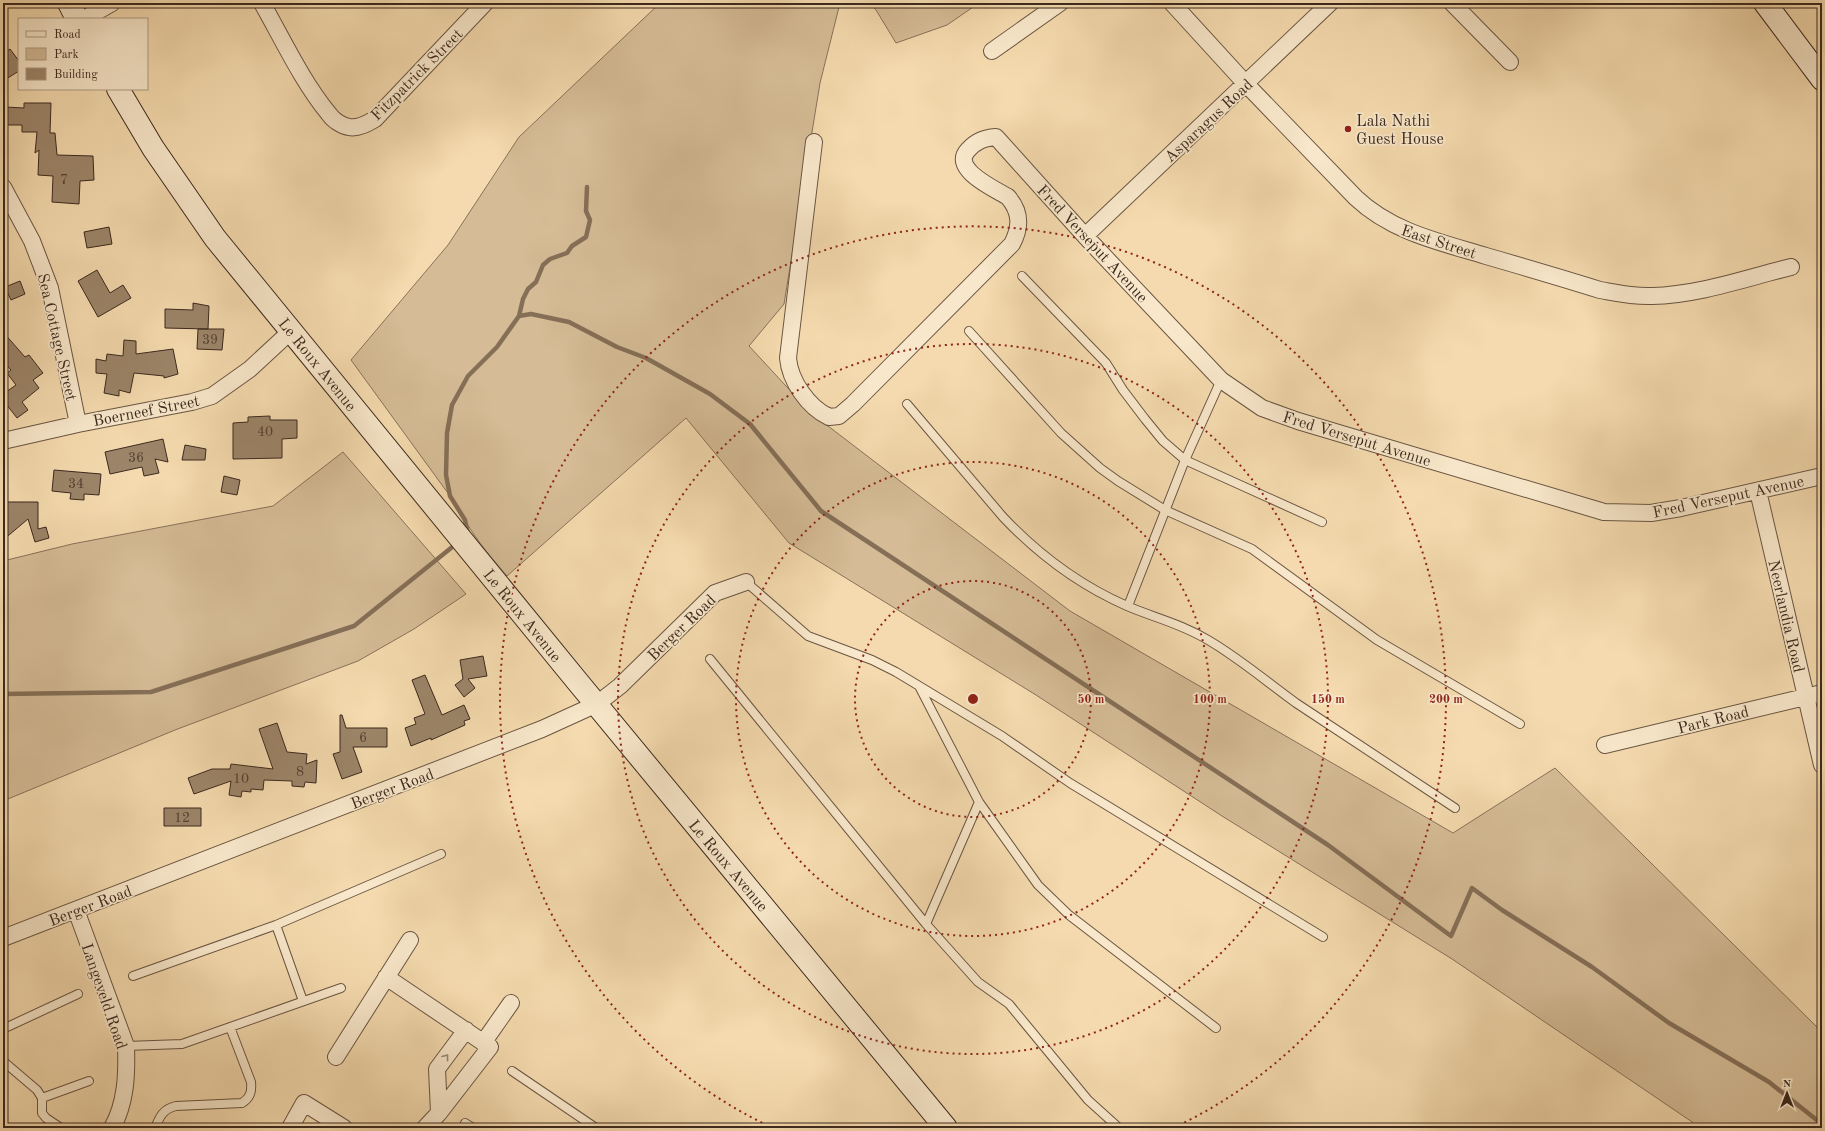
<svg xmlns="http://www.w3.org/2000/svg" width="1825" height="1131" viewBox="0 0 1825 1131" font-family="'Old Standard TT',serif">
<style>
.green{fill:#d5bc96;stroke:#88725a}
.lines{fill:none;stroke-linecap:round;stroke-linejoin:round}
.stream{stroke:#856f57;stroke-width:4.5}
.building{fill:#9c8569;stroke:#3c291e}
.service-casing{stroke:#6a5542;stroke-width:10}
.minor-casing{stroke:#6a5542;stroke-width:18}
.secondary-casing{stroke:#3c291e;stroke-width:24}
.service{stroke:#f8e7ca;stroke-width:8}
.minor{stroke:#f8e7ca;stroke-width:16}
.secondary{stroke:#f8e7ca;stroke-width:22}
.oneway{stroke:#9a8874}
.ring{fill:none;stroke:#8f2418;stroke-width:2;stroke-dasharray:2 4}
.poi-dot{fill:#8f2418;stroke:#f8e7ca;stroke-width:1.5}
.labels{text-anchor:middle;stroke-width:3.5;stroke-linejoin:round;paint-order:stroke}
.number-label{font-size:14px;fill:#544031}
.street-label{font-size:16px;fill:#3c291e;stroke:#f8e7ca}
.poi-label{font-size:16px;fill:#3c291e;stroke:#f8e7ca;text-anchor:start}
.centre{fill:#8f2418;stroke:#f8e7ca;stroke-width:2}
.ring-label{font-size:12px;text-anchor:middle;font-weight:bold;fill:#8f2418;stroke:#f8e7ca;stroke-width:3.5;stroke-linejoin:round;paint-order:stroke}
</style>
<rect width="100%" height="100%" fill="#f4daae"/>
<filter id="stains"><feTurbulence type="fractalNoise" baseFrequency=".005" numOctaves="4"/><feColorMatrix values="0 0 0 0 .2 0 0 0 0 .09 0 0 0 0 .02 0 0 0 .5 -.17"/></filter>
<radialGradient id="worn" r=".72"><stop offset=".6" stop-color="#630" stop-opacity="0"/><stop offset="1" stop-color="#630" stop-opacity=".3"/></radialGradient>
<path class="green" d="M 660,3 L 840,3 L 820,83 L 784,304 L 749,346 L 811,413 L 1070,611 L 1453,833 L 1555,768 L 1822,1032 L 1822,1128 L 1701,1128 L 1452,959 L 1222,816 L 1036,695 L 789,543 L 686,418 L 507,576 C 488,554 471,534 458,507 L 351,360 L 448,245 L 519,137 Z
M 869,3 L 979,3 L 947,25 L 896,43 L 876,10 Z
M 343,452 L 466,594 L 414,629 L 358,661 L 175,730 L 3,801 L 3,561 L 72,544 L 273,506 Z"/>
<g class="lines">
<path class="stream" d="M 519,316 L 523,299 L 528,289 L 536,282 L 543,265 L 550,259 L 567,253 L 572,246 L 586,237 L 590,220 L 586,211 L 587,187
M 468,534 L 465,520 L 450,496 L 446,475 L 447,433 L 452,405 L 468,376 L 497,347 L 519,316 L 531,314 L 569,322 L 617,347 L 646,358 L 710,394 L 750,424 L 821,511 L 1328,845 L 1451,936 L 1472,888 L 1502,910 L 1592,967 L 1669,1023 L 1769,1082 L 1818,1121
M 3,694 L 151,692 L 354,626 L 456,544"/>
</g>
<path class="building" d="M 10,49 L 19,61 L 19,71 L 6,79 L 6,74 L 3,76 L 3,54 Z
M 24,103 L 51,103 L 50,133 L 55,133 L 57,155 L 93,156 L 94,180 L 80,181 L 79,204 L 52,202 L 53,176 L 38,175 L 39,150 L 35,153 L 37,132 L 22,132 L 22,125 L 4,125 L 5,107 L 24,108 Z
M 109,227 L 112,244 L 87,248 L 84,232 Z
M 97,270 L 110,293 L 123,285 L 131,298 L 98,317 L 78,281 Z
M 20,281 L 25,294 L 11,300 L 5,287 Z
M 193,303 L 209,306 L 208,329 L 165,328 L 165,309 L 193,310 Z
M 198,329 L 224,329 L 222,350 L 197,349 Z
M 3,332 L 25,357 L 29,355 L 43,373 L 33,380 L 39,388 L 22,402 L 28,410 L 17,418 L 3,400 L 3,394 L 16,385 L 7,373 L 11,370 L 3,361 Z
M 124,340 L 136,341 L 136,354 L 173,349 L 178,374 L 164,378 L 164,376 L 134,373 L 130,393 L 119,390 L 119,396 L 104,393 L 107,374 L 96,373 L 96,359 L 106,361 L 107,354 L 123,356 Z
M 270,416 L 270,420 L 297,420 L 297,438 L 282,439 L 282,458 L 233,459 L 233,423 L 248,422 L 248,417 Z
M 163,439 L 168,462 L 155,459 L 159,473 L 144,476 L 142,467 L 110,474 L 105,452 Z
M 185,445 L 206,449 L 205,460 L 182,460 Z
M 54,470 L 101,474 L 99,495 L 84,494 L 84,500 L 70,499 L 71,493 L 52,491 Z
M 224,476 L 240,480 L 237,495 L 221,492 Z
M 3,502 L 38,502 L 38,529 L 46,527 L 49,538 L 35,542 L 28,519 L 3,540 Z
M 483,656 L 487,676 L 468,679 L 475,688 L 464,697 L 455,685 L 463,679 L 460,660 Z
M 425,675 L 442,715 L 464,705 L 470,719 L 464,721 L 465,725 L 431,740 L 431,738 L 411,746 L 405,728 L 416,724 L 414,718 L 425,714 L 412,680 Z
M 340,715 L 342,715 L 346,728 L 387,728 L 387,747 L 353,747 L 362,772 L 342,779 L 333,754 L 340,752 Z
M 277,723 L 287,752 L 307,754 L 306,764 L 317,760 L 316,783 L 305,782 L 304,787 L 292,786 L 292,781 L 264,780 L 263,790 L 251,789 L 251,792 L 242,791 L 241,797 L 229,795 L 231,781 L 194,794 L 188,778 L 212,769 L 230,769 L 231,764 L 273,769 L 259,729 Z
M 164,808 L 201,808 L 201,826 L 164,826 Z"/>
<g class="lines">
<defs>
<path id="service" d="M 1022,276 L 1106,363 L 1123,390 L 1145,419 L 1163,441 L 1185,460 L 1322,522
M 969,331 L 1061,433 L 1100,468 L 1118,481 L 1165,510 L 1252,549 L 1377,640 L 1520,724
M 907,404 L 1003,517 C 1039,555 1079,585 1127,606 C 1155,618 1182,624 1208,640 C 1239,658 1267,682 1296,703 C 1349,738 1402,773 1455,808
M 746,582 L 808,636 L 872,660 L 896,672 L 1002,736 L 1070,783 L 1323,937
M 1128,606 L 1185,460 L 1221,380
M 710,659 L 926,924 L 978,982 L 1009,1004 L 1088,1100 L 1119,1128
M 920,688 L 979,802 L 1038,885 L 1069,915 L 1216,1028
M 926,924 L 979,802
M 276,925 L 441,854
M 133,976 L 276,925 L 303,1001
M 3,1029 L 78,994
M 126,1046 L 182,1044 L 341,988
M 3,1061 L 37,1090 L 42,1098 L 42,1113 L 46,1118 L 61,1128
M 512,1071 L 596,1128
M 42,1098 L 89,1081
M 465,1123 L 473,1128
M 155,1128 C 160,1116 163,1109 176,1106 L 242,1103 C 250,1098 252,1092 251,1082 L 230,1027"/>
<path id="minor" d="M 262,3 C 283,40 302,81 329,114 C 333,120 342,126 349,127 C 358,129 368,123 375,119 L 485,3
M 1172,3 L 1246,84 L 1356,198 C 1392,232 1440,242 1486,256 C 1524,267 1562,278 1600,290 C 1617,293 1635,297 1652,296 C 1699,295 1746,278 1791,267
M 1452,3 L 1510,62
M 84,19 L 112,3
M 992,51 L 1060,3
M 814,142 L 788,358 C 790,381 808,407 829,417 L 839,416 L 853,404 L 1012,244 C 1021,227 1021,212 1008,197 C 995,189 950,169 968,150 C 976,141 984,138 996,137 L 1085,236 L 1221,380 L 1262,408 L 1298,421 L 1604,512 L 1651,513 L 1681,508 L 1822,476
M 3,187 L 32,241 L 50,288 L 78,424
M 1085,236 L 1330,3
M 3,441 L 78,424 L 192,402 L 212,396 L 250,369 L 291,331
M 1758,491 L 1822,765
M 1605,745 L 1822,693
M 76,910 L 126,1046 C 127,1075 126,1103 112,1128
M 3,938 L 542,729 L 597,704 L 620,686 L 715,593 L 746,582
M 386,977 L 490,1047 L 439,1113 L 425,1128
M 483,1043 L 511,1003
M 336,1057 L 410,940
M 439,1113 L 437,1069 L 466,1030
M 290,1128 L 304,1103 L 344,1128"/>
<path id="secondary" d="M 69,3 L 77,19
M 1765,3 L 1822,79
M 118,89 L 153,148 L 215,238 L 577,681 L 946,1128"/>
</defs>
<use href="#service" class="service-casing"/>
<use href="#minor" class="minor-casing"/>
<use href="#secondary" class="secondary-casing"/>
<use href="#service" class="service"/>
<use href="#minor" class="minor"/>
<use href="#secondary" class="secondary"/>
</g>
<defs><path id="oneway-chevron" d="M-2-3.5L2.5 0L-2 3.5" fill="none" stroke-width="1.6" stroke-linecap="round" stroke-linejoin="round"/></defs>
<use class="oneway" href="#oneway-chevron" transform="translate(446 1057) rotate(-53)"/>
<g class="ring">
<circle cx="973" cy="699" r="118"/>
<circle cx="973" cy="699" r="237"/>
<circle cx="973" cy="699" r="355"/>
<path d="M773 1128A473 473 0 1 1 1173 1128"/>
</g>
<circle class="poi-dot" cx="1348" cy="129" r="4"/>
<g class="labels">
<g class="number-label">
<text x="64" y="184">7</text>
<text x="210" y="344">39</text>
<text x="265" y="436">40</text>
<text x="136" y="462">36</text>
<text x="76" y="488">34</text>
<text x="363" y="742">6</text>
<text x="300" y="776">8</text>
<text x="241" y="783">10</text>
<text x="182" y="822">12</text>
</g>
<g class="street-label">
<text transform="translate(416 74) rotate(-45)" y="6">Fitzpatrick Street</text>
<text transform="translate(1208 120) rotate(-43)" y="6">Asparagus Road</text>
<text transform="translate(1439 241) rotate(18)" y="6">East Street</text>
<text transform="translate(1093 243) rotate(47)" y="6">Fred Verseput Avenue</text>
<text transform="translate(58 337) rotate(77)" y="6">Sea Cottage Street</text>
<text transform="translate(318 364) rotate(51)" y="6">Le Roux Avenue</text>
<text transform="translate(146 410) rotate(-11)" y="6">Boerneef Street</text>
<text transform="translate(1357 438) rotate(17)" y="6">Fred Verseput Avenue</text>
<text transform="translate(1728 496) rotate(-12)" y="6">Fred Verseput Avenue</text>
<text transform="translate(523 615) rotate(51)" y="6">Le Roux Avenue</text>
<text transform="translate(1787 616) rotate(77)" y="6">Neerlandia Road</text>
<text transform="translate(681 627) rotate(-44)" y="6">Berger Road</text>
<text transform="translate(1713 719) rotate(-14)" y="6">Park Road</text>
<text transform="translate(392 788) rotate(-21)" y="6">Berger Road</text>
<text transform="translate(729 865) rotate(50)" y="6">Le Roux Avenue</text>
<text transform="translate(90 905) rotate(-21)" y="6">Berger Road</text>
<text transform="translate(105 996) rotate(71)" y="6">Langeveld Road</text>
</g>
<g class="poi-label">
<text x="1356" y="126">Lala Nathi<tspan x="1356" dy="18">Guest House</tspan></text>
</g>
</g>
<circle cx="973" cy="699" r="6" class="centre"/>
<g class="ring-label">
<text x="1091" y="703">50 m</text>
<text x="1210" y="703">100 m</text>
<text x="1328" y="703">150 m</text>
<text x="1446" y="703">200 m</text>
</g>
<rect width="1825" height="1131" fill="none" stroke="#f4daae" stroke-width="16"/>
<rect x="4" y="4" width="1817" height="1123" fill="none" stroke="#3c291e" stroke-width="2"/>
<rect x="8" y="8" width="1809" height="1115" fill="none" stroke="#3c291e"/>
<rect x="18" y="18" width="130" height="72" fill="#f8e7ca" stroke="#ad9b85"/>
<rect x="26" y="31" width="20" height="6" fill="#f8e7ca" stroke="#ad9b85"/>
<text x="54" y="38" font-size="12" fill="#3c291e">Road</text>
<rect x="26" y="48" width="20" height="12" fill="#d5bc96" stroke="#ad9b85"/>
<text x="54" y="58" font-size="12" fill="#3c291e">Park</text>
<rect x="26" y="68" width="20" height="12" fill="#9c8569" stroke="#ad9b85"/>
<text x="54" y="78" font-size="12" fill="#3c291e">Building</text>
<g transform="translate(1787 1093)" stroke="#f8e7ca" stroke-width="3" paint-order="stroke">
<path d="M0-3L7 15L0 10L-7 15Z" fill="#3c291e"/>
<text y="-6" font-size="11" font-weight="bold" text-anchor="middle" fill="#3c291e">N</text>
</g>
<rect width="100%" height="100%" filter="url(#stains)"/>
<rect width="100%" height="100%" fill="url(#worn)"/>
</svg>
